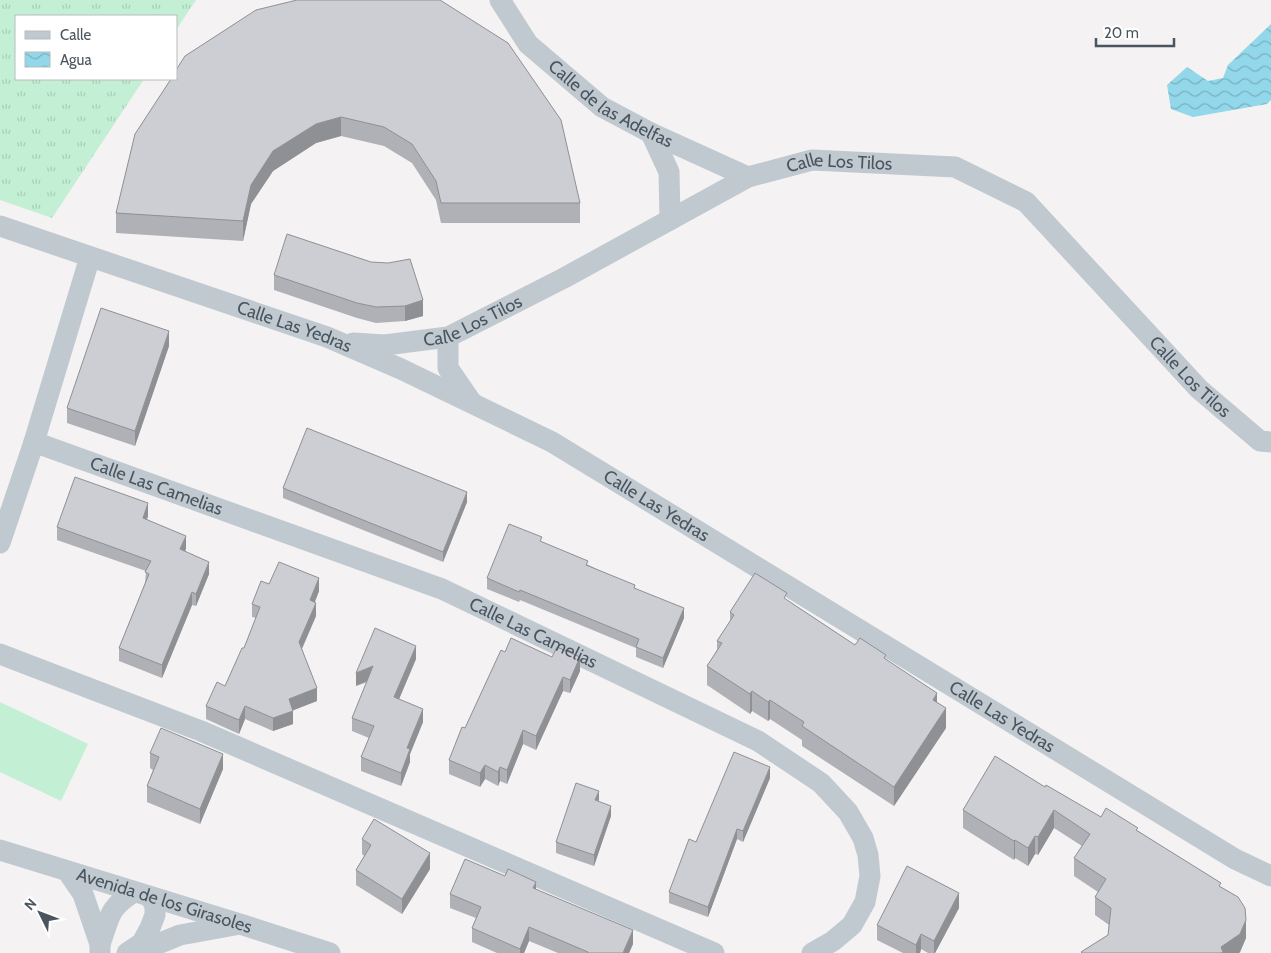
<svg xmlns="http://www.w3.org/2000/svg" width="1271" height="953" viewBox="0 0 1271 953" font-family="Cabin,sans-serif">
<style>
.grass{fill:url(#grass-tufts)}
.pitch{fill:#c3efd4}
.water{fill:url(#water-waves)}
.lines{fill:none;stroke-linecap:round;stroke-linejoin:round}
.street{stroke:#c0c9d0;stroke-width:21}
.wall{fill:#afb1b6}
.shaded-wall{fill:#8f9094}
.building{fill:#ccced4;stroke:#8f9094}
.labels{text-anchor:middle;stroke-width:5;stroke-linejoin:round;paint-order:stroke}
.street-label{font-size:18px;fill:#4a555f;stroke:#fff}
</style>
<defs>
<pattern id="grass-tufts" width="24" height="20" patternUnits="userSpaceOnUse" patternTransform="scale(1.25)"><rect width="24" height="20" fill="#c3efd4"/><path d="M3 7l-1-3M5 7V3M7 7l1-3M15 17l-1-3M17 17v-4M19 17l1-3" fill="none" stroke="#a9cfb8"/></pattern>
<pattern id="water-waves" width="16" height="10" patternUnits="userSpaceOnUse" patternTransform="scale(1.25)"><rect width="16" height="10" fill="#92d7ea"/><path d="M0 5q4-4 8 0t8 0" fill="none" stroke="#79b1c1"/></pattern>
</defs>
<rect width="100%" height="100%" fill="#f4f2f2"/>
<path class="grass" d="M 0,0 L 196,0 L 176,30 L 176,16 L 16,16 L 16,79 L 144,79 L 52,218 L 0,200 Z"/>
<path class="pitch" d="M 0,702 L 88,744 L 61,801 L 0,772 Z"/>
<path class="water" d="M 1271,24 L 1271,100 L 1267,104 L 1193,117 L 1171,109 L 1167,85 L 1187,67 L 1208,81 L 1223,78 L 1228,65 Z"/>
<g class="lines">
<g class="street">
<path id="s1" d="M 500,0 L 528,44 L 602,107 L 651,133 L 748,177"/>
<path d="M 651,133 L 669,172 L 670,220"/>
<path id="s2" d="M 0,226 L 327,337 L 401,369 L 552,442 L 1235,859 L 1271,876"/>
<path d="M 448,337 L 448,368 L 472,403"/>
<path id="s3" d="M 353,343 L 385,345 L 448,337 L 564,278 L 748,177 L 812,160 L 955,167 L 1026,202 L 1199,389 L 1260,441 L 1271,442"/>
<path id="s4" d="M 34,442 L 442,589 L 758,741 L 821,783 L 848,812 L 863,838 L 868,855 L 870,876 L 865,902 L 852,925 L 833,941 L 812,953"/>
<path d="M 0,543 L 34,442 L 90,257"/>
<path d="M 0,654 L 201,731 L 714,953"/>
<path id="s5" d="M 0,850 L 240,924 L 330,953"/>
<path d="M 68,872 L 83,894 L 100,944 L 100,953"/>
<path d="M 142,943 L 153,946 L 180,935 L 235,925"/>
<path d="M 100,944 C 110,917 108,908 134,892"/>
<path d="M 127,953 L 142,943 L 150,928 L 155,915 L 155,905 L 150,897"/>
</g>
</g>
<path class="wall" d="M 256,10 L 580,203 L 580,223 L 441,223 L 436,200 L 412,163 L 384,146 L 341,136 L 316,143 L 273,171 L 251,204 L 243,241 L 116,233 L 116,213 Z
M 274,275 L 423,300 L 423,316 L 405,321 L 376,323 L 357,318 L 274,290 Z
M 169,346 L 135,446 L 67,423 L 67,408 Z
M 283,488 L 467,502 L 443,562 L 283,498 Z
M 148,516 L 147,519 L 186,549 L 185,551 L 209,574 L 196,606 L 192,605 L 162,678 L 119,661 L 119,648 L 145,583 L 146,571 L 57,540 L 57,527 Z
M 542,542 L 635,588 L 684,618 L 663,668 L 636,657 L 636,648 L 520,600 L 519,602 L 487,589 L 487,578 Z
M 269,584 L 319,591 L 315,602 L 316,616 L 302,649 L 317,701 L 293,710 L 293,724 L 273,731 L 245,719 L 239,734 L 206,719 L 206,706 L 225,686 L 244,648 L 256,618 L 252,617 L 252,604 Z
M 787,600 L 855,645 L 886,659 L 937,702 L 946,728 L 894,806 L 802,746 L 802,740 L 770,719 L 768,721 L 752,711 L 750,714 L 707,685 L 707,666 L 717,650 L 717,641 L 730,622 L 730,612 Z
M 505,652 L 552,657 L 580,671 L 570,693 L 563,691 L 536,750 L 523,744 L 507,784 L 500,781 L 498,786 L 485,779 L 480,787 L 449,774 L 449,760 L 465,728 Z
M 416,659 L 399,699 L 423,722 L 410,754 L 410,762 L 401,786 L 361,771 L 361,757 L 369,738 L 352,731 L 352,718 L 367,682 L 356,686 Z
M 150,753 L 223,769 L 200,824 L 147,802 L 147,786 L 153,770 L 150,768 Z
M 770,778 L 743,842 L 737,839 L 708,917 L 669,903 L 669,892 L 696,842 Z
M 1045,787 L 1101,817 L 1138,831 L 1221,887 L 1246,938 L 1240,952 L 1239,953 L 1081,953 L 1081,952 L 1108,935 L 1109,925 L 1095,915 L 1095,897 L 1098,892 L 1074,876 L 1074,858 L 1082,846 L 1054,828 L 1038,855 L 1035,854 L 1028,866 L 1015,858 L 1014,860 L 963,828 L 963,810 Z
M 599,802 L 611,816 L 594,866 L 556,853 L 556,842 Z
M 362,839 L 430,869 L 402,914 L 356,885 L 356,870 L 364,856 L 362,854 Z
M 536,889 L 633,944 L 629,953 L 558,953 L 529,941 L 524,953 L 497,953 L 472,942 L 472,928 L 476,918 L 450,908 L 450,894 Z
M 959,908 L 935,953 L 928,953 L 921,949 L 920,953 L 903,953 L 877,940 L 877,925 Z"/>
<path class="shaded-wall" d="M 341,117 L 341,136 L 316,143 L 273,171 L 251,204 L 243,241 L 243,221 L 251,185 L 273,151 L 316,124 Z
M 423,300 L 423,316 L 405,321 L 405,306 Z
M 169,331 L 169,346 L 135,446 L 135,431 Z
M 467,492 L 467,502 L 443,562 L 443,552 Z
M 148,503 L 148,516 L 143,530 L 143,518 Z
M 186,536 L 186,549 L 180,562 L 180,549 Z
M 209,562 L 209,574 L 196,606 L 196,594 Z
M 319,578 L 319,591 L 310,614 L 310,600 Z
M 192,592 L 192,605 L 162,678 L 162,665 Z
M 316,603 L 316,616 L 299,655 L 299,642 Z
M 684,608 L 684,618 L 663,668 L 663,658 Z
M 416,646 L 416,659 L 394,711 L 394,697 Z
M 580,657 L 580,671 L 570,693 L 570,680 Z
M 373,666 L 373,679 L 356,686 L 356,673 Z
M 563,677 L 563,691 L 536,750 L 536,736 Z
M 317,688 L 317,701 L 289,712 L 289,699 Z
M 752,691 L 752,711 L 750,714 L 750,694 Z
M 937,693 L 937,712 L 933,700 Z
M 770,700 L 770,719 L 768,721 L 768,702 Z
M 245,706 L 245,719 L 239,734 L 239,720 Z
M 946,708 L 946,728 L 894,806 L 894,787 Z
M 423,709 L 423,722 L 410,754 L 410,762 L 401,786 L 401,773 L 407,748 Z
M 293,711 L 293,724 L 273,731 L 273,718 Z
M 523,730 L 523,744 L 507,784 L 507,770 Z
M 223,754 L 223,769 L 200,824 L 200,809 Z
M 485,765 L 485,779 L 480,787 L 480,773 Z
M 500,767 L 500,781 L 498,786 L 498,772 Z
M 770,767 L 770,778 L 743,842 L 743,831 Z
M 599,791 L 599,801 L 595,800 Z
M 611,806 L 611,816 L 594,866 L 594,855 Z
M 1054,810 L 1054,828 L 1038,855 L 1038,837 Z
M 737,829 L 737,839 L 708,917 L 708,907 Z
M 1035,836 L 1035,854 L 1028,866 L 1028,848 Z
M 1015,840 L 1015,858 L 1014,860 L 1014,841 Z
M 430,853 L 430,869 L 402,914 L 402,899 Z
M 536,882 L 536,895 L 533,888 Z
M 959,893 L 959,908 L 935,953 L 934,953 L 934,941 Z
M 1246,920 L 1246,938 L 1240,952 L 1239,953 L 1221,953 L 1221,947 Z
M 529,927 L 529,941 L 524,953 L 520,953 L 520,949 Z
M 633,930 L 633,944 L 629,953 L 623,953 Z
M 921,934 L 921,949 L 920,953 L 916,953 L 916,945 Z"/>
<path class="building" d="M 297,0 L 440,0 L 508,43 L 561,120 L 580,203 L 441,203 L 436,181 L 412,144 L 384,127 L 341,117 L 316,124 L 273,151 L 251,185 L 243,221 L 116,213 L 135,134 L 171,79 L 176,79 L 176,70 L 185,56 L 256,10 Z
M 287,234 L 371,262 L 388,263 L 410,259 L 423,300 L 405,306 L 376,307 L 357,303 L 274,275 Z
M 101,308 L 169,331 L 135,431 L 67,408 Z
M 307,428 L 467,492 L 443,552 L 283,488 Z
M 75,477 L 148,503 L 143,518 L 186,536 L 180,549 L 209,562 L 196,594 L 192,592 L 162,665 L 119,648 L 149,574 L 145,572 L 151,561 L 57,527 Z
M 509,524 L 542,537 L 540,541 L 588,561 L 586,565 L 635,585 L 634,588 L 684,608 L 663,658 L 636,647 L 639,639 L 520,590 L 519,592 L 487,578 Z
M 279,562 L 319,578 L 310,600 L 316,603 L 299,642 L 317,688 L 289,699 L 293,711 L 273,718 L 245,706 L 239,720 L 206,706 L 217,682 L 225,686 L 242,648 L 244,648 L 260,607 L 252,604 L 261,581 L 269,584 Z
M 755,573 L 787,593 L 784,598 L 855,645 L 860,638 L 886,655 L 884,658 L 937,693 L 933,700 L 946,708 L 894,787 L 802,726 L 804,722 L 770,700 L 768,702 L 752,691 L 750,694 L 707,666 L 722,643 L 717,641 L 734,615 L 730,612 Z
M 375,628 L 416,646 L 394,697 L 423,709 L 407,748 L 410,749 L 401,773 L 361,757 L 374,726 L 352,718 L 373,666 L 356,673 Z
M 511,638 L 552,657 L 557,647 L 580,657 L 570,680 L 563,677 L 536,736 L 523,730 L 507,770 L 500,767 L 498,772 L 485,765 L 480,773 L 449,760 L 462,727 L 465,728 L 501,650 L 505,652 Z
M 161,728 L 223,754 L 200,809 L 147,786 L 159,757 L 150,753 Z
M 734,752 L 770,767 L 743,831 L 737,829 L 708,907 L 669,892 L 689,839 L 696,842 Z
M 995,756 L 1045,787 L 1046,785 L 1101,817 L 1106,808 L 1138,828 L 1136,830 L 1221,883 L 1219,886 L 1238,897 L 1245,908 L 1246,920 L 1240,934 L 1221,947 L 1223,952 L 1221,953 L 1082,953 L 1081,952 L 1108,935 L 1111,908 L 1095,897 L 1106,879 L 1074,858 L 1090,834 L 1054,810 L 1038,837 L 1035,836 L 1028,848 L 1015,840 L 1014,841 L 963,810 Z
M 576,783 L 599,791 L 595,800 L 611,806 L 594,855 L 556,842 Z
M 374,819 L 430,853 L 402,899 L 356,870 L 371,845 L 362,839 Z
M 465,859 L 505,876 L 508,869 L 536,882 L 533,888 L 633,930 L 623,953 L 587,953 L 588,952 L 529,927 L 520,949 L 472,928 L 481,907 L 450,894 Z
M 907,866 L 959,893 L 934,941 L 921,934 L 916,945 L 877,925 Z"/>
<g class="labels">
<g class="street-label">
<text dy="6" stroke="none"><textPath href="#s1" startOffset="155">Calle de las Adelfas</textPath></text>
<text dy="6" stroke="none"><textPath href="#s3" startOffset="529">Calle Los Tilos</textPath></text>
<text dy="6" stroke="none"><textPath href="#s3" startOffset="124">Calle Los Tilos</textPath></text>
<text dy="6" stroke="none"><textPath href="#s2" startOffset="311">Calle Las Yedras</textPath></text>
<text dy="6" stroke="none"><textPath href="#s3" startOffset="964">Calle Los Tilos</textPath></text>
<text dy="6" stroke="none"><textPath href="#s4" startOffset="130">Calle Las Camelias</textPath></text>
<text dy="6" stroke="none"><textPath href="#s2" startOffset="716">Calle Las Yedras</textPath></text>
<text dy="6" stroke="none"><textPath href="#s4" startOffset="535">Calle Las Camelias</textPath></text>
<text dy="6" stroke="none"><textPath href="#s2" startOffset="1121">Calle Las Yedras</textPath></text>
<text dy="6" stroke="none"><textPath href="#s5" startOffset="172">Avenida de los Girasoles</textPath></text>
</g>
</g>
<rect x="15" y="15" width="162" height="65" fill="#ffffff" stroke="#b7bbbf"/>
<rect x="25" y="31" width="25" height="8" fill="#c0c9d0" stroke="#b7bbbf"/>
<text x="60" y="40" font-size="15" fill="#4a555f">Calle</text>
<rect x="25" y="52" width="25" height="15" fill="url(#water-waves)" stroke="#b7bbbf"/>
<text x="60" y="65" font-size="15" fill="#4a555f">Agua</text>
<g transform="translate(40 913) rotate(312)" stroke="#ffffff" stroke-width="4" paint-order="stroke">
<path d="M0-4L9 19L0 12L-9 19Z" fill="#4a555f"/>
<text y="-8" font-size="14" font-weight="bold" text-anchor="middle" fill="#4a555f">N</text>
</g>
<path d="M1096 38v8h78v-8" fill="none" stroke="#4a555f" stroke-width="2.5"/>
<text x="1104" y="38" font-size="15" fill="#4a555f" stroke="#ffffff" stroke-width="4" paint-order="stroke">20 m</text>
</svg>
